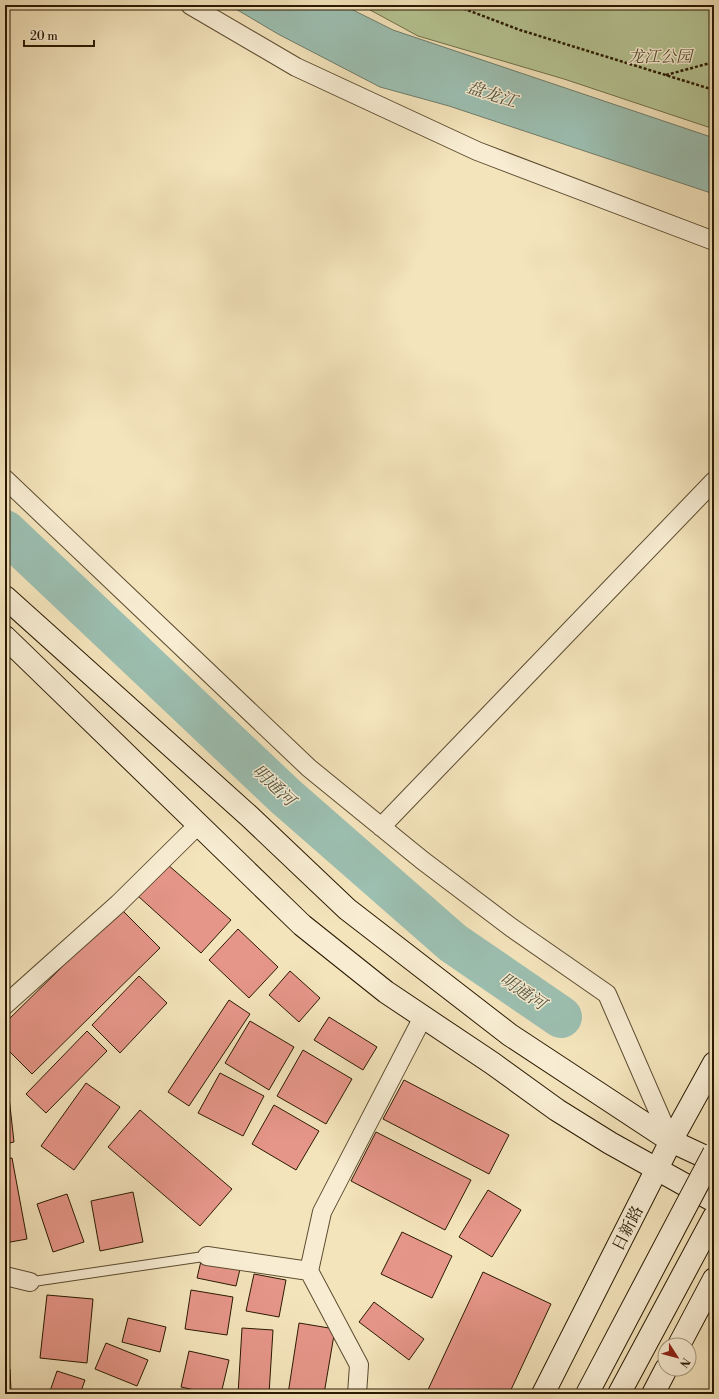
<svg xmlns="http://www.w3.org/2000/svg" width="719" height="1399" viewBox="0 0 719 1399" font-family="'Libre Bodoni','Noto Serif SC',serif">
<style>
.green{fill:#b6c594;stroke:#70704b}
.water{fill:#9cbfb1;stroke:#6e7d6b}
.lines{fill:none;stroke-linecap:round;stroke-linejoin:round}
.river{stroke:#9cbfb1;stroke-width:42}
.building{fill:#e69689;stroke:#2a1a02}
.lane-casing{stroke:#5c4c30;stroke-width:11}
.street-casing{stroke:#5c4c30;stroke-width:20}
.secondary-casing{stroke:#2a1a02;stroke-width:24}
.path{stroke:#2a1a02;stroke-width:2.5;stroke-dasharray:3 2;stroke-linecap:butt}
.lane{stroke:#f8edd3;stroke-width:9}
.street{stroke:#f8edd3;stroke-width:18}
.secondary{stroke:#f8edd3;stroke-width:22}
.secondary-bridge-casing{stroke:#2a1a02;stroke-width:24;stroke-linecap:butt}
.secondary-bridge{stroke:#f8edd3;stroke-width:22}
.labels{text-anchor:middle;stroke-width:3;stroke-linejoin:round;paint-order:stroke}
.park-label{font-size:16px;font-style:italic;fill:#544d2e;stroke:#f8edd3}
.street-label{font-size:16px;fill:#2a1a02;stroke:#f8edd3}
.water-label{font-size:17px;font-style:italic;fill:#52543f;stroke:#f8edd3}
</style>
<rect width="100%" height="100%" fill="#f4e4bc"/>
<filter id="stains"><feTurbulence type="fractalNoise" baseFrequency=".005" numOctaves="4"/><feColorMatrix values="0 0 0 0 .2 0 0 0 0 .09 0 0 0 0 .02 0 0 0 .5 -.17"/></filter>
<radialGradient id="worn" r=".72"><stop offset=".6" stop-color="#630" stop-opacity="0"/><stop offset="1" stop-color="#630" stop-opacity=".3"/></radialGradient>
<path class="green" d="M 361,5 L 714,5 L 714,129 L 564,79 L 418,36 Z"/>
<path class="water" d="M 229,5 L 343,5 L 393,30 L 714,138 L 714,194 L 449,106 L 380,87 L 278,34 Z"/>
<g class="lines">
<path class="river" d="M 5,531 L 285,796 L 453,943 L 561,1017"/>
</g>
<path class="building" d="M 167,864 L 231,920 L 201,953 L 138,896 Z
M 121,909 L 160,948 L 32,1074 L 5,1047 L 5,1023 Z
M 238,929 L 278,967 L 249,998 L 209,960 Z
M 290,971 L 320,998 L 299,1022 L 269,995 Z
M 139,976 L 167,1003 L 120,1053 L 92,1025 Z
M 229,1000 L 250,1014 L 189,1106 L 168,1092 Z
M 329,1017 L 377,1047 L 363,1070 L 314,1040 Z
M 250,1021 L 294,1047 L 269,1090 L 225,1063 Z
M 87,1031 L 107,1051 L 46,1113 L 26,1094 Z
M 303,1050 L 352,1079 L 326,1124 L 277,1096 Z
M 220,1073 L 264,1096 L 243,1136 L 198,1113 Z
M 404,1080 L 509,1135 L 489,1174 L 383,1119 Z
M 86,1083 L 120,1107 L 74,1170 L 41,1146 Z
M 5,1097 L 9,1097 L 14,1142 L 5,1144 Z
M 274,1105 L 319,1131 L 296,1170 L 252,1144 Z
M 140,1110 L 232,1189 L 200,1226 L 108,1147 Z
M 376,1132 L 471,1180 L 445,1230 L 351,1181 Z
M 12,1158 L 27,1239 L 5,1243 L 5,1159 Z
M 488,1190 L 521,1210 L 492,1257 L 459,1237 Z
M 133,1192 L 143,1242 L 100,1251 L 91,1201 Z
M 67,1194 L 84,1242 L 53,1252 L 37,1204 Z
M 402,1232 L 452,1256 L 432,1298 L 381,1274 Z
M 201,1261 L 240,1269 L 236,1286 L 197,1278 Z
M 483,1272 L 551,1304 L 509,1394 L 426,1394 Z
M 254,1274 L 286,1280 L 279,1317 L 246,1311 Z
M 5,1289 L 8,1290 L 5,1312 Z
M 191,1290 L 233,1297 L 227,1335 L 185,1329 Z
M 47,1295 L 93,1299 L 87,1363 L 40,1358 Z
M 374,1302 L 424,1339 L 409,1360 L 359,1322 Z
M 128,1318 L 166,1327 L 160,1352 L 122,1342 Z
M 299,1323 L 335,1329 L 324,1394 L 288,1394 Z
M 242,1328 L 273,1330 L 269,1394 L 238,1394 Z
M 106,1343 L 148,1360 L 137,1386 L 95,1369 Z
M 189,1351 L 229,1360 L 221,1394 L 213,1394 L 181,1387 Z
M 5,1369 L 10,1369 L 11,1391 L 5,1391 Z
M 57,1371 L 85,1380 L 80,1394 L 49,1394 Z"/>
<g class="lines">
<defs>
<path id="lane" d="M 30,1282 L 207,1256"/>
<path id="street" d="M 190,5 L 296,67 L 477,151 L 714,241
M 5,479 L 309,768 L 422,860 L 512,928 L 607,994 L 671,1141
M 381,827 L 714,481
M 5,1005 L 118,904 L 198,825
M 207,1256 L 309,1271
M 5,1276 L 30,1282
M 357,1394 L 359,1365 L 309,1271 L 322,1212 L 423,1017"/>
<path id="secondary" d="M 5,597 L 249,816 L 347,909 L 510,1035 L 671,1141 L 714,1161
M 5,637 L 302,925 L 386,992 L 492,1063 L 557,1110 L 610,1143 L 714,1201
M 679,1345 L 714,1279
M 543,1394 L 671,1141 L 714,1063
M 619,1394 L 714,1217
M 653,1394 L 666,1369"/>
</defs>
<use href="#lane" class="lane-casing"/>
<use href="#street" class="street-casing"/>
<use href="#secondary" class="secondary-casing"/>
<path class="path" d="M 454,5 L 520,30 L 714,90
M 666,75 L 714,62"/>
<use href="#lane" class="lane"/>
<use href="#street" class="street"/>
<use href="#secondary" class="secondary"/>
<defs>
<path id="secondary-bridge" d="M 587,1394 L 714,1153"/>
</defs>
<use href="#secondary-bridge" class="secondary-bridge-casing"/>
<use href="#secondary-bridge" class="secondary-bridge"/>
</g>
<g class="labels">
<g class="park-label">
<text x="660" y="62">龙江公园</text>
</g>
<g class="street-label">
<text transform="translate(627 1228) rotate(-63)" y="6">日新路</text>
</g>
<g class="water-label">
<text transform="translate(492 94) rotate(18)" y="6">盘龙江</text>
<text transform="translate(274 785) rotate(43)" y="6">明通河</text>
<text transform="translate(523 991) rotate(34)" y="6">明通河</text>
</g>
</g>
<rect width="719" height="1399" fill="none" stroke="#f4e4bc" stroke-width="20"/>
<rect x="6" y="6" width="707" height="1387" fill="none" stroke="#2a1a02" stroke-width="2"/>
<rect x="10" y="10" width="699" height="1379" fill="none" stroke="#2a1a02"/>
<g transform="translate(677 1357) rotate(126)"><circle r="19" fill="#f8edd3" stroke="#a6997f"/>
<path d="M0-3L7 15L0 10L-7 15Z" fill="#8f2418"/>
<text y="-6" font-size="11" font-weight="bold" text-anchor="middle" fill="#2a1a02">N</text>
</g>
<path d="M24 40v6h70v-6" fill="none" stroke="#2a1a02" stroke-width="2"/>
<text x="30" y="40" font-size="12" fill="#2a1a02" stroke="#f8edd3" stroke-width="3" paint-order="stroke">20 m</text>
<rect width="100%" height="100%" filter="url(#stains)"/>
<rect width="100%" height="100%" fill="url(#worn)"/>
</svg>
